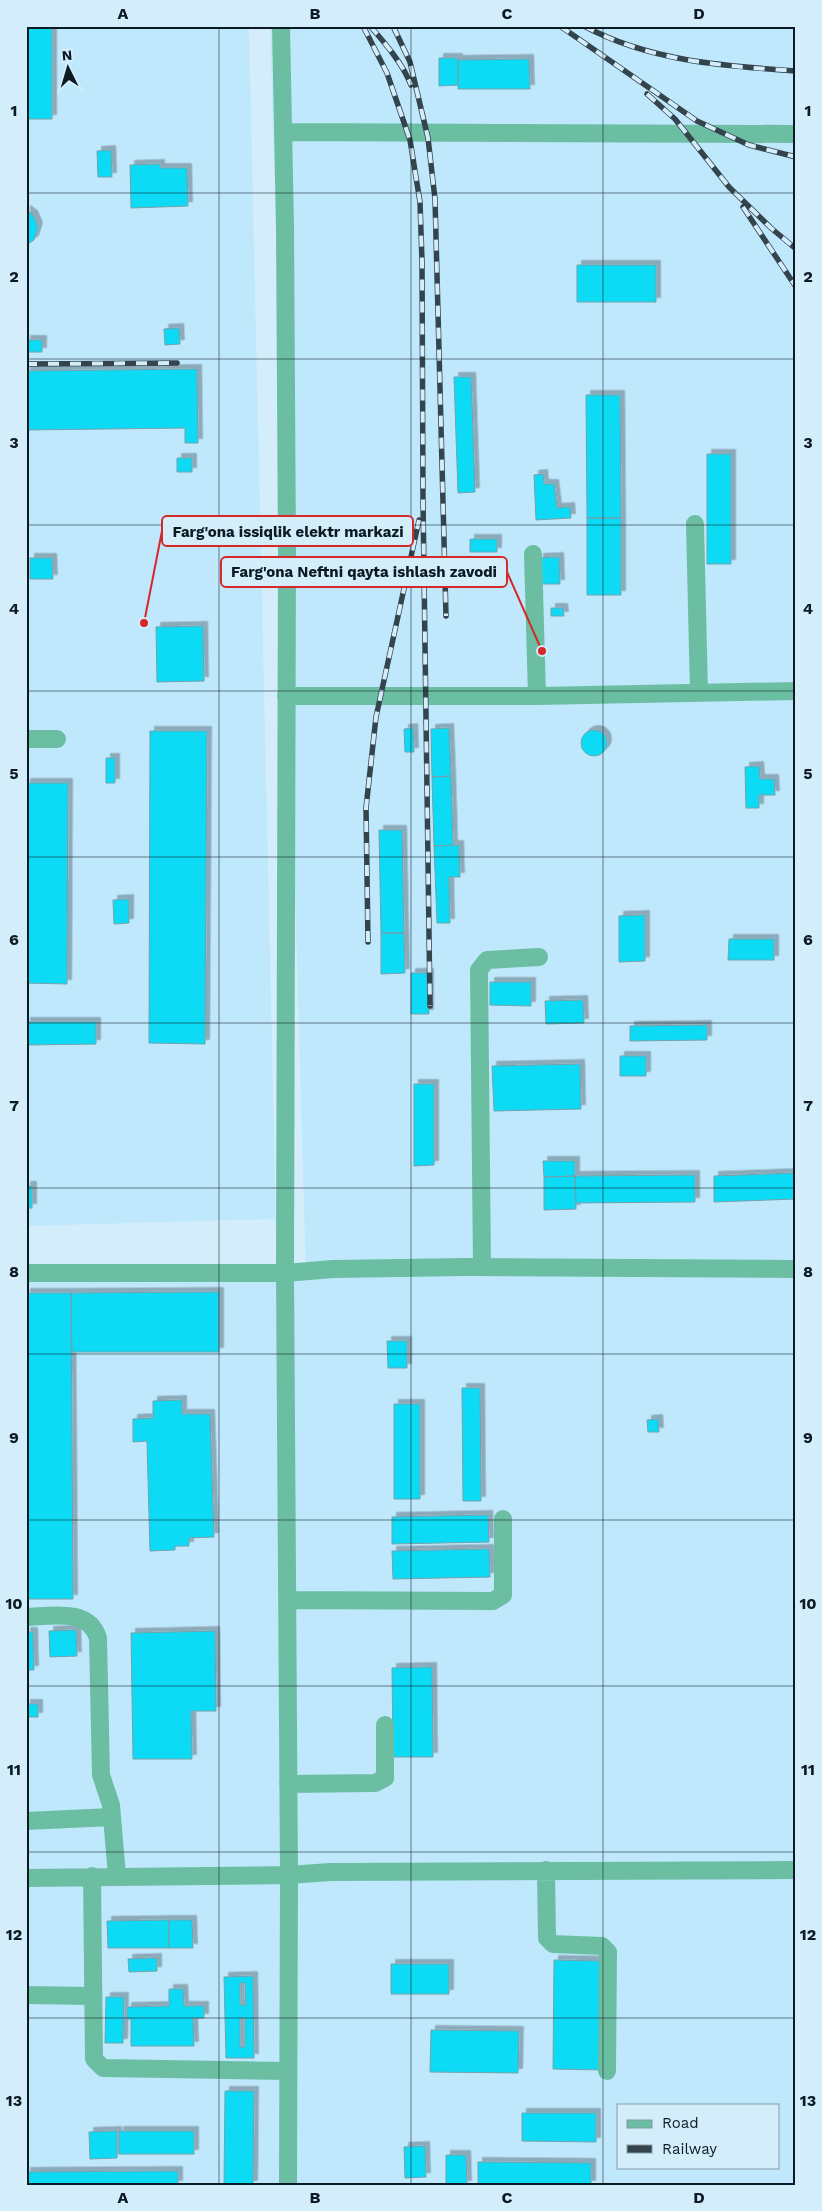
<svg xmlns="http://www.w3.org/2000/svg" width="822" height="2211" viewBox="0 0 822 2211" font-family="'Work Sans',sans-serif">
<style>
.built{fill:#c0e8fd;fill-rule:evenodd}
.building{fill:#0edbf6;stroke:#71a2ab;fill-rule:evenodd;filter:url(#shadow)}
.lines{fill:none;stroke-linecap:round;stroke-linejoin:round}
.minor{stroke:#6cbea3;stroke-width:18}
.rail-casing{stroke:#33444d;stroke-width:5.5}
.rail{stroke:#d4edfb;stroke-width:4;stroke-dasharray:11;stroke-linecap:butt}
.grid{fill:none;stroke:#0c1b23;stroke-width:1;stroke-opacity:0.55}
.leader{fill:none;stroke:#d62828;stroke-width:2}
.callout-dot{fill:#d62828;stroke:#d4edfb;stroke-width:2}
.callout{fill:#d4edfb;stroke:#d62828;stroke-width:2}
.callout-label{font-size:15px;text-anchor:middle;font-weight:bold;fill:#0c1b23}
.neatline{fill:none;stroke:#0c1b23;stroke-width:2}
.grid-label{font-size:16px;text-anchor:middle;font-weight:bold;fill:#0c1b23}
</style>
<defs>
<filter id="shadow"><feDropShadow dx="4.5" dy="-4.5" stdDeviation="0" flood-color="#0004"/></filter>
</defs>
<rect width="100%" height="100%" fill="#d4edfb"/>
<path class="built" d="M 26,26 L 249,26 L 276,1219 L 26,1226 Z
M 270,26 L 796,26 L 796,2185 L 26,2185 L 26,1280 L 306,1276 ZM 618,2105 L 778,2105 L 778,2167 L 618,2167 Z"/>
<path class="building" d="M 26,26 L 52,26 L 52,119 L 26,119 Z
M 439,58 L 458,58 L 458,85 L 439,86 Z
M 529,59 L 530,89 L 458,89 L 458,60 Z
M 111,150 L 112,177 L 98,177 L 97,151 Z
M 160,164 L 160,168 L 187,168 L 188,206 L 131,208 L 130,165 Z
M 26,210 L 33,215 L 38,227 L 34,240 L 26,245 Z
M 577,265 L 656,265 L 656,302 L 577,302 Z
M 179,328 L 180,344 L 165,345 L 164,329 Z
M 26,340 L 42,340 L 42,352 L 26,352 Z
M 197,369 L 198,443 L 185,443 L 185,428 L 26,430 L 26,371 Z
M 454,377 L 471,377 L 475,492 L 458,493 Z
M 586,395 L 620,395 L 621,518 L 587,518 Z
M 707,454 L 731,454 L 731,564 L 707,564 Z
M 177,458 L 192,458 L 192,472 L 177,472 Z
M 543,474 L 544,484 L 554,484 L 557,508 L 570,507 L 571,518 L 536,520 L 534,475 Z
M 587,518 L 621,518 L 621,595 L 587,595 Z
M 470,539 L 497,539 L 497,552 L 470,552 Z
M 559,557 L 560,584 L 540,584 L 539,558 Z
M 30,558 L 52,558 L 53,579 L 30,579 Z
M 551,608 L 563,608 L 564,616 L 551,616 Z
M 203,626 L 204,681 L 157,682 L 156,627 Z
M 413,728 L 414,752 L 405,752 L 404,729 Z
M 449,728 L 451,776 L 432,777 L 431,729 Z
M581 743a13 13 0 1 1 26 0a13 13 0 1 1-26 0Z
M 150,731 L 207,731 L 205,1044 L 149,1043 Z
M 106,758 L 115,758 L 115,783 L 106,783 Z
M 759,766 L 760,779 L 774,779 L 775,795 L 759,795 L 759,808 L 746,808 L 745,767 Z
M 451,776 L 453,845 L 434,846 L 432,777 Z
M 26,783 L 68,783 L 67,984 L 26,983 Z
M 379,830 L 402,830 L 404,933 L 381,933 Z
M 459,845 L 460,877 L 449,877 L 450,923 L 437,923 L 434,846 Z
M 129,899 L 129,923 L 114,924 L 113,900 Z
M 645,915 L 645,961 L 619,962 L 619,916 Z
M 381,933 L 404,933 L 405,973 L 381,974 Z
M 729,939 L 774,939 L 774,960 L 728,960 Z
M 411,973 L 429,973 L 429,1014 L 411,1014 Z
M 490,982 L 531,982 L 531,1006 L 490,1005 Z
M 583,1000 L 584,1023 L 546,1024 L 545,1001 Z
M 26,1022 L 96,1022 L 96,1044 L 26,1045 Z
M 707,1025 L 707,1040 L 630,1041 L 630,1026 Z
M 620,1056 L 646,1056 L 646,1076 L 620,1076 Z
M 580,1064 L 581,1109 L 494,1111 L 492,1066 Z
M 414,1084 L 434,1084 L 434,1165 L 414,1166 Z
M 543,1161 L 575,1161 L 575,1176 L 544,1177 Z
M 796,1173 L 796,1199 L 714,1202 L 714,1176 Z
M 695,1175 L 695,1202 L 576,1203 L 575,1176 Z
M 575,1176 L 576,1209 L 544,1210 L 544,1177 Z
M 26,1186 L 32,1186 L 32,1208 L 26,1208 Z
M 219,1292 L 219,1352 L 72,1352 L 71,1293 Z
M 26,1293 L 71,1293 L 73,1599 L 26,1599 Z
M 387,1341 L 407,1341 L 407,1368 L 388,1368 Z
M 462,1388 L 480,1388 L 481,1501 L 463,1501 Z
M 182,1400 L 182,1414 L 210,1414 L 214,1537 L 189,1538 L 189,1546 L 175,1546 L 175,1550 L 150,1551 L 147,1441 L 133,1442 L 133,1419 L 153,1418 L 153,1401 Z
M 394,1404 L 420,1404 L 420,1499 L 394,1499 Z
M 658,1419 L 659,1432 L 648,1432 L 647,1420 Z
M 488,1515 L 489,1542 L 392,1544 L 392,1517 Z
M 489,1549 L 490,1577 L 393,1579 L 392,1551 Z
M 76,1630 L 77,1656 L 50,1657 L 49,1631 Z
M 215,1631 L 216,1711 L 191,1711 L 192,1759 L 133,1759 L 131,1633 Z
M 26,1632 L 33,1632 L 34,1670 L 26,1670 Z
M 432,1667 L 433,1757 L 393,1757 L 392,1668 Z
M 26,1704 L 38,1704 L 38,1717 L 26,1717 Z
M 169,1920 L 192,1920 L 193,1948 L 169,1948 Z
M 169,1920 L 169,1948 L 108,1948 L 107,1921 Z
M 157,1958 L 157,1971 L 129,1972 L 128,1959 Z
M 554,1960 L 602,1961 L 601,2070 L 553,2069 Z
M 391,1964 L 449,1964 L 449,1994 L 391,1994 Z
M 253,1976 L 254,2058 L 226,2058 L 224,1977 ZM 240,1983 L 245,1983 L 246,2005 L 240,2005 ZM 240,2018 L 245,2018 L 245,2047 L 240,2047 Z
M 169,1989 L 183,1989 L 184,2006 L 204,2006 L 204,2018 L 193,2018 L 194,2046 L 131,2046 L 131,2019 L 127,2019 L 127,2007 L 169,2006 Z
M 106,1997 L 124,1997 L 123,2043 L 105,2043 Z
M 431,2030 L 519,2031 L 518,2073 L 430,2072 Z
M 225,2091 L 254,2091 L 253,2185 L 224,2185 Z
M 522,2113 L 596,2113 L 596,2142 L 522,2141 Z
M 117,2131 L 117,2158 L 90,2159 L 89,2132 Z
M 119,2131 L 194,2131 L 194,2154 L 119,2154 Z
M 425,2146 L 426,2177 L 405,2178 L 404,2147 Z
M 446,2155 L 466,2155 L 467,2185 L 446,2185 Z
M 478,2162 L 591,2163 L 591,2185 L 478,2184 Z
M 178,2171 L 178,2185 L 26,2185 L 26,2172 Z"/>
<g class="lines">
<path class="minor" d="M 281,26 L 285,227 L 287,552 L 285,1273 L 289,1875 L 288,2185
M 283,132 L 796,134
M 695,524 L 699,693
M 533,554 L 537,696
M 286,696 L 537,696 L 796,691
M 26,739 L 57,739
M 482,1267 L 479,970 L 487,960 L 539,957
M 26,1273 L 285,1273 L 333,1269 L 466,1267 L 796,1269
M 287,1600 L 493,1601 L 503,1595 L 503,1519
M 26,1617 C 52,1616 89,1608 98,1638 L 101,1775 L 111,1805 L 117,1876
M 288,1784 L 375,1783 L 385,1778 L 385,1725
M 26,1821 L 112,1817
M 546,1870 L 547,1938 L 553,1944 L 602,1946 L 608,1952 L 607,2071
M 92,1876 L 94,2059 L 103,2068 L 287,2071
M 26,1878 L 289,1875 L 330,1872 L 796,1870
M 26,1995 L 93,1996"/>
<defs>
<path id="rail" d="M 363,26 L 387,73 L 410,140 L 420,202 L 422,261 L 423,500 L 430,1006
M 370,26 C 385,43 403,64 411,85
M 393,26 L 410,62 L 428,138 L 435,199 L 446,616
M 560,26 L 697,121 L 749,145 L 796,157
M 584,26 C 649,61 723,66 796,71
M 647,94 L 675,119 L 729,187 L 771,228 L 796,249
M 743,207 L 796,287
M 26,364 L 177,363
M 368,942 L 366,808 L 376,717 L 419,520"/>
</defs>
<use href="#rail" class="rail-casing"/>
<use href="#rail" class="rail"/>
</g>
<path class="grid" d="M 219,26 L 219,2185M 411,26 L 411,2185M 603,26 L 603,2185M 26,193 L 796,193M 26,359 L 796,359M 26,525 L 796,525M 26,691 L 796,691M 26,857 L 796,857M 26,1023 L 796,1023M 26,1188 L 796,1188M 26,1354 L 796,1354M 26,1520 L 796,1520M 26,1686 L 796,1686M 26,1852 L 796,1852M 26,2018 L 796,2018"/>
<path class="leader" d="M144 623L162 531M542 651L507 572"/>
<g class="callout-dot">
<circle cx="144" cy="623" r="5"/>
<circle cx="542" cy="651" r="5"/>
</g>
<g class="callout">
<rect x="162" y="516" width="251" height="30" rx="5"/>
<rect x="221" y="557" width="286" height="30" rx="5"/>
</g>
<g class="callout-label">
<text x="288" y="537">Farg'ona issiqlik elektr markazi</text>
<text x="364" y="577">Farg'ona Neftni qayta ishlash zavodi</text>
</g>
<rect width="822" height="2211" fill="none" stroke="#d4edfb" stroke-width="55"/>
<rect x="617" y="2104" width="162" height="65" fill="#d4edfb" stroke="#8499a5"/>
<rect x="627" y="2120" width="25" height="8" fill="#6cbea3" stroke="#8499a5"/>
<text x="662" y="2128" font-size="15" fill="#0c1b23">Road</text>
<rect x="627" y="2145" width="25" height="8" fill="#33444d" stroke="#8499a5"/>
<text x="662" y="2154" font-size="15" fill="#0c1b23">Railway</text>
<g transform="translate(68 68) rotate(355)" stroke="#d4edfb" stroke-width="4" paint-order="stroke">
<path d="M0-4L9 19L0 12L-9 19Z" fill="#0c1b23"/>
<text y="-8" font-size="14" font-weight="bold" text-anchor="middle" fill="#0c1b23">N</text>
</g>
<rect x="28" y="28" width="766" height="2156" class="neatline"/>
<g class="grid-label">
<text x="123" y="19">A</text>
<text x="315" y="19">B</text>
<text x="507" y="19">C</text>
<text x="699" y="19">D</text>
<text x="14" y="116">1</text>
<text x="808" y="116">1</text>
<text x="14" y="282">2</text>
<text x="808" y="282">2</text>
<text x="14" y="448">3</text>
<text x="808" y="448">3</text>
<text x="14" y="614">4</text>
<text x="808" y="614">4</text>
<text x="14" y="779">5</text>
<text x="808" y="779">5</text>
<text x="14" y="945">6</text>
<text x="808" y="945">6</text>
<text x="14" y="1111">7</text>
<text x="808" y="1111">7</text>
<text x="14" y="1277">8</text>
<text x="808" y="1277">8</text>
<text x="14" y="1443">9</text>
<text x="808" y="1443">9</text>
<text x="14" y="1609">10</text>
<text x="808" y="1609">10</text>
<text x="14" y="1775">11</text>
<text x="808" y="1775">11</text>
<text x="14" y="1940">12</text>
<text x="808" y="1940">12</text>
<text x="14" y="2106">13</text>
<text x="808" y="2106">13</text>
<text x="123" y="2203">A</text>
<text x="315" y="2203">B</text>
<text x="507" y="2203">C</text>
<text x="699" y="2203">D</text>
</g>
</svg>
